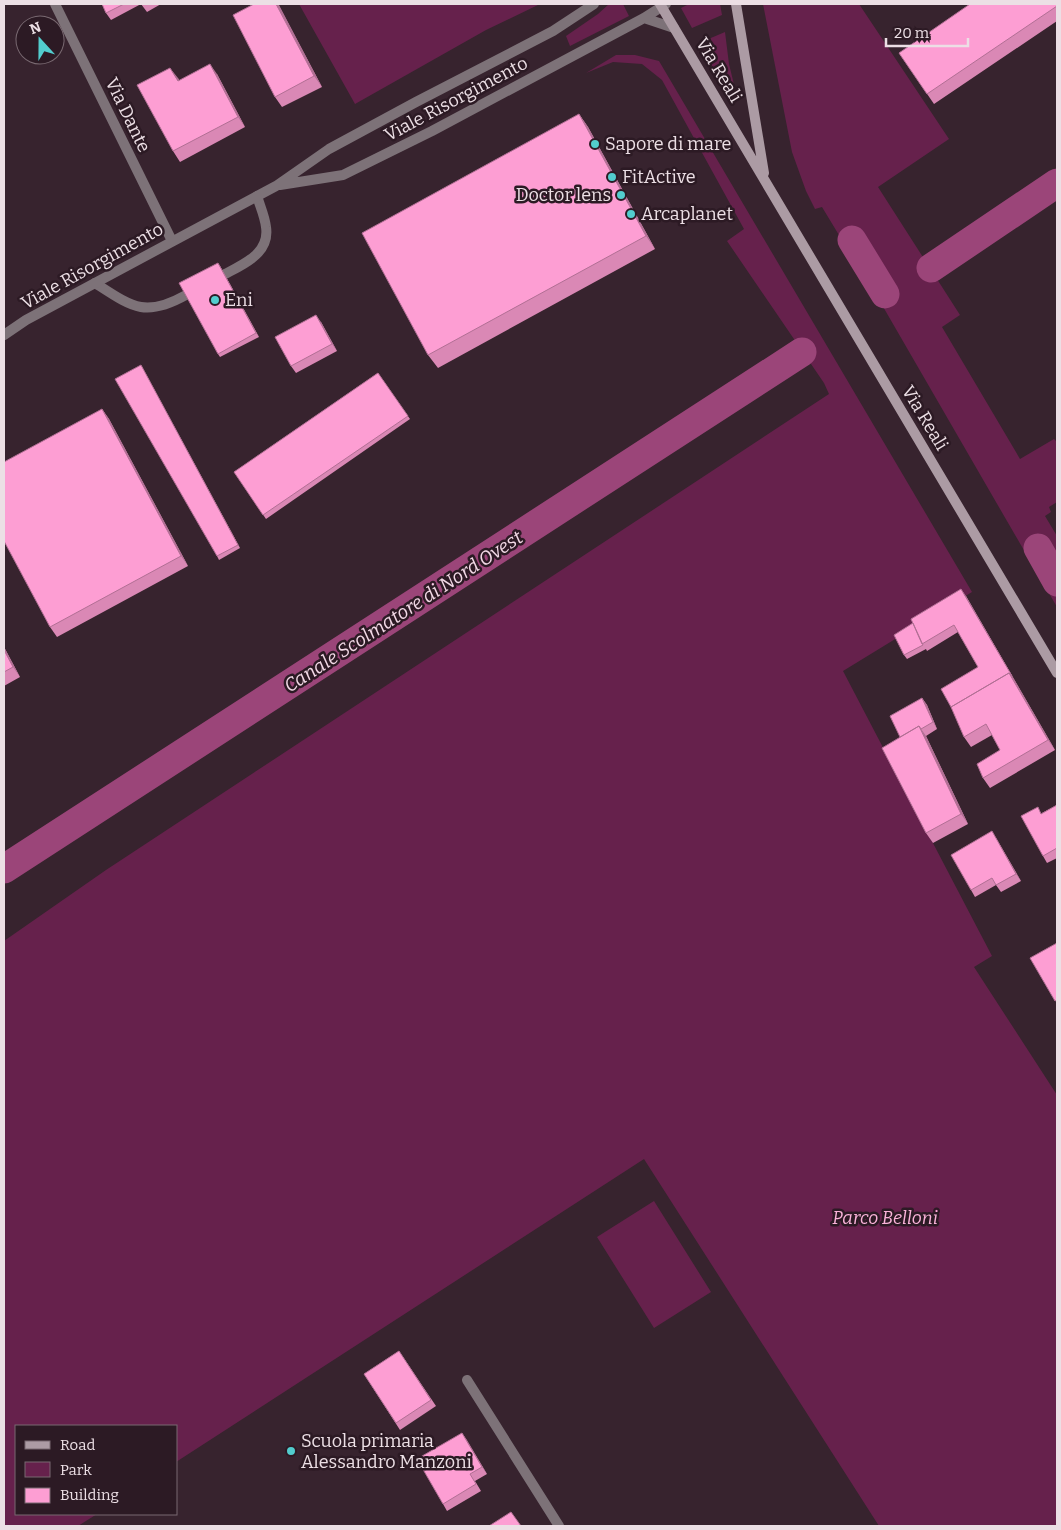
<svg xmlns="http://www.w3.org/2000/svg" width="1061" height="1530" viewBox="0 0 1061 1530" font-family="Bitter,serif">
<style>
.green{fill:#66214c}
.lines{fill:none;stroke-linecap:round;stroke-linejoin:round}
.stream{stroke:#9b4579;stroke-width:9}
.canal{stroke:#9b4579;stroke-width:29}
.lane{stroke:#7d7278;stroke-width:10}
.street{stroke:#7d7278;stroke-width:10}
.secondary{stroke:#ac9ba4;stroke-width:10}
.wall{fill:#da88b5}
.shaded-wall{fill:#b16f94}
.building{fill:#fd9ed3;stroke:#b16f94}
.poi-dot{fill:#52cdce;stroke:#2c1a24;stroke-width:2}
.labels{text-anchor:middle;stroke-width:5;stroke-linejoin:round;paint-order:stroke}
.street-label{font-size:18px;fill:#ecdfe5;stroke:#2c1a24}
.poi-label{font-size:18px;fill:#ecdfe5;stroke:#2c1a24;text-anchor:start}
.park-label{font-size:18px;font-style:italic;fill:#fbb3da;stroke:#2c1a24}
.water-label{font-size:19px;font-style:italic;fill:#f2d9e6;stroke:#2c1a24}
</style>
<rect width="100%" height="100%" fill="#37232e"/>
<path class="green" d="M 299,4 L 540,4 L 486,30 L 355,104 Z
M 609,4 L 623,4 L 629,16 L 570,46 L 566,36 L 598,14 Z
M 689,4 L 720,4 L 722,15 L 692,28 L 681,8 Z
M 763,4 L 859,4 L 949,139 L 878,187 L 960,315 L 942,327 L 1020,459 L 1054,439 L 1057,442 L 1057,502 L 1049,507 L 1051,512 L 1045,516 L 1057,536 L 1057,551 L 1051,555 L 1047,548 L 1043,546 L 1038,548 L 1034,555 L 1038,562 L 1033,566 L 878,298 L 891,290 L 859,236 L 845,245 L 822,207 L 815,209 L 806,191 L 792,152 Z
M 725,32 L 729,64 L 738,101 L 731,104 L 699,43 Z
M 616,55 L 635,55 L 659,61 L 972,592 L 843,671 L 992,956 L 974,967 L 1057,1095 L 1057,1526 L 879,1526 L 644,1159 L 176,1462 L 176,1426 L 16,1426 L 16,1514 L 97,1514 L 78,1526 L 4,1526 L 4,941 L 106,870 L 829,394 L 824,383 L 727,241 L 744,229 L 662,80 L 642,64 L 613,62 L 586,73 Z
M 1045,572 L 1050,581 L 1057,583 L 1057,607 L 1039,576 Z
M 654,1201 L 711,1292 L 654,1328 L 597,1237 Z"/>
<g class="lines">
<path class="stream" d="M 861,254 L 867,250"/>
<path class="canal" d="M 852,240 L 885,294
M 931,268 L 1057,183
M 1038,548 L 1057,582
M 4,869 L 802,352"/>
<path class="lane" d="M 225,274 C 244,264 270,253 266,227 C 265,217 260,206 257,196
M 95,283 C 132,307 145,318 186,295"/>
<path class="street" d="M 55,4 L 172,241
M 644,18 L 674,28
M 280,185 L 343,175 L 432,131 L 644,18 L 666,4
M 4,335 L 26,320 L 276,186 L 329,149 L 416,102 L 553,31 L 594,4
M 467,1380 L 559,1526"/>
<path class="secondary" d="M 660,4 L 1057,673
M 736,4 L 764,173"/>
</g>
<path class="wall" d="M 102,4 L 161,4 L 147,12 L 141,4 L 111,20 L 106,13 Z
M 278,4 L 322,87 L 282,107 L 275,97 Z
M 1057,4 L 1057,21 L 934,104 L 899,53 Z
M 217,74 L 245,127 L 180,162 L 173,151 L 178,78 L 179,81 Z
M 579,114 L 588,127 L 655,249 L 438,368 L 428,355 Z
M 220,266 L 259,337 L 220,357 L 218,354 Z
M 321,322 L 337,351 L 296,373 L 291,366 Z
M 141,365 L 240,548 L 219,560 L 217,556 Z
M 378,373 L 410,419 L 266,519 L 234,472 Z
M 102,409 L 109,419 L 188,566 L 57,637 L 50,627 Z
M 966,596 L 1055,750 L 990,788 L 983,778 L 1000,750 L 992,735 L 971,747 L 964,737 L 978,667 L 958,632 L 927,651 L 926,649 L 907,659 L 904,655 Z
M 4,647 L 20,677 L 4,686 Z
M 922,698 L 927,705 L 937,729 L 926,736 L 968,824 L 933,843 L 926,833 L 900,737 Z
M 1057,805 L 1057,858 L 1047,863 L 1043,856 L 1042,813 Z
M 996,838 L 1021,881 L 1001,892 L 996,885 L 975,897 L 971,890 Z
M 399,1351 L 436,1406 L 400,1430 L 364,1374 Z
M 462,1433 L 487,1474 L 475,1481 L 481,1491 L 447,1511 L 443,1504 Z"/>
<path class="shaded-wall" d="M 276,4 L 279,5 L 322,87 L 314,76 Z
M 210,64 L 217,74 L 245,127 L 238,117 Z
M 170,68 L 178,78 L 185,91 L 178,81 Z
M 579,114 L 588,127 L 655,249 L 646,236 Z
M 218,263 L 220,266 L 259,337 L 256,333 Z
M 316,315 L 321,322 L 337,351 L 332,344 Z
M 141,365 L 143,369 L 240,548 L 238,545 Z
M 102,409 L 109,419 L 188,566 L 181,556 Z
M 961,589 L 966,596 L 1055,750 L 1048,740 Z
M 4,647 L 20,677 L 13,667 L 4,650 Z
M 922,698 L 927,705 L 937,729 L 933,722 Z
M 919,726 L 926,736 L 968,824 L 961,814 Z
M 992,831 L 996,838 L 1021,881 L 1016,874 Z
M 462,1433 L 467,1440 L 487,1474 L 482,1467 Z"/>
<path class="building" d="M 102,4 L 124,4 L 106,13 Z
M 254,4 L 276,4 L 314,76 L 275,97 L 233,15 Z
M 970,4 L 1057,4 L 1057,6 L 927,94 L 899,53 Z
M 210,64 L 238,117 L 173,151 L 137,85 L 170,68 L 178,81 Z
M 579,114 L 646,236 L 428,355 L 362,233 Z
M 218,263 L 256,333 L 218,354 L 179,283 Z
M 316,315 L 332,344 L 291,366 L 275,337 Z
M 141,365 L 238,545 L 217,556 L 115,379 Z
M 378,373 L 408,416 L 263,515 L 234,472 Z
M 102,409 L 181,556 L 50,627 L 4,541 L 4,462 Z
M 961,589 L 1012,676 L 1009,673 L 951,707 L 941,689 L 978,667 L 954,625 L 922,644 L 911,619 Z
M 913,623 L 923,645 L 904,655 L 894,635 Z
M 4,650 L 13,667 L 4,672 Z
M 1009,673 L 1048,740 L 983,778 L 977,764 L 1000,750 L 986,724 L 964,737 L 951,707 Z
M 922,698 L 933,722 L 921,729 L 919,726 L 900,737 L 890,716 Z
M 919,726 L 961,814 L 926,833 L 882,748 Z
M 1057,805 L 1057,848 L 1043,856 L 1021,816 L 1038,807 L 1041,814 Z
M 992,831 L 1016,874 L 996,885 L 992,878 L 971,890 L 951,855 Z
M 1057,943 L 1057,1000 L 1055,1001 L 1030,958 Z
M 399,1351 L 431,1400 L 396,1423 L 364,1374 Z
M 462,1433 L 482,1467 L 470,1474 L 476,1484 L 443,1504 L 417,1459 Z
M 511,1512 L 521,1526 L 489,1526 Z"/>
<g class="poi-dot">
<circle cx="595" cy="144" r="5"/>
<circle cx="612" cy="177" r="5"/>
<circle cx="621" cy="195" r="5"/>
<circle cx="631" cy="214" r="5"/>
<circle cx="215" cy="300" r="5"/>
<circle cx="291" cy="1451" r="5"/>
</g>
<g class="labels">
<g class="street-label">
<text transform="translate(719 70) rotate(59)" y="6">Via Reali</text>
<text transform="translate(456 99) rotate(-28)" y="6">Viale Risorgimento</text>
<text transform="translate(128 115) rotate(64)" y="6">Via Dante</text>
<text transform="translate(92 266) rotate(-29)" y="6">Viale Risorgimento</text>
<text transform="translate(925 418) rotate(59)" y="6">Via Reali</text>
</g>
<g class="poi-label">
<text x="605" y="150">Sapore di mare</text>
<text x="622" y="183">FitActive</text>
<text x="611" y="201" text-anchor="end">Doctor lens</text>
<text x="641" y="220">Arcaplanet</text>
<text x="225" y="306">Eni</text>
<text x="301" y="1447">Scuola primaria<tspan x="301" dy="21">Alessandro Manzoni</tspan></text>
</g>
<g class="park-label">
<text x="885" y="1224">Parco Belloni</text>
</g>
<g class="water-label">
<text transform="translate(403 611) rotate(-33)" y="7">Canale Scolmatore di Nord Ovest</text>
</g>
</g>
<rect width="1061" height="1530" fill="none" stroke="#ecdfe5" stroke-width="10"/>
<rect x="15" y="1425" width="162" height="90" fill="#2c1a24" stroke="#796971"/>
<rect x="25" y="1441" width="25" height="8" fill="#ac9ba4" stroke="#796971"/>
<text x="60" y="1450" font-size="15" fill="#ecdfe5">Road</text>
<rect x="25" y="1462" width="25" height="15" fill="#66214c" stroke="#796971"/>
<text x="60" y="1475" font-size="15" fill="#ecdfe5">Park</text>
<rect x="25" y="1488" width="25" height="15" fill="#fd9ed3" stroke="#796971"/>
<text x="60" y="1500" font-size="15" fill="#ecdfe5">Building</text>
<g transform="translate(40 40) rotate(339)"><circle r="24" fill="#2c1a24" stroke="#796971"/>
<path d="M0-4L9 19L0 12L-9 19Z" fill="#52cdce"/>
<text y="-8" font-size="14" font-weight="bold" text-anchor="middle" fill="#ecdfe5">N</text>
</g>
<path d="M886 38v8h82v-8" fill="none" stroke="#ecdfe5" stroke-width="2.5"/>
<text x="894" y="38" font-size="15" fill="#ecdfe5" stroke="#2c1a24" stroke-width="4" paint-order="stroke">20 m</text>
</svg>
